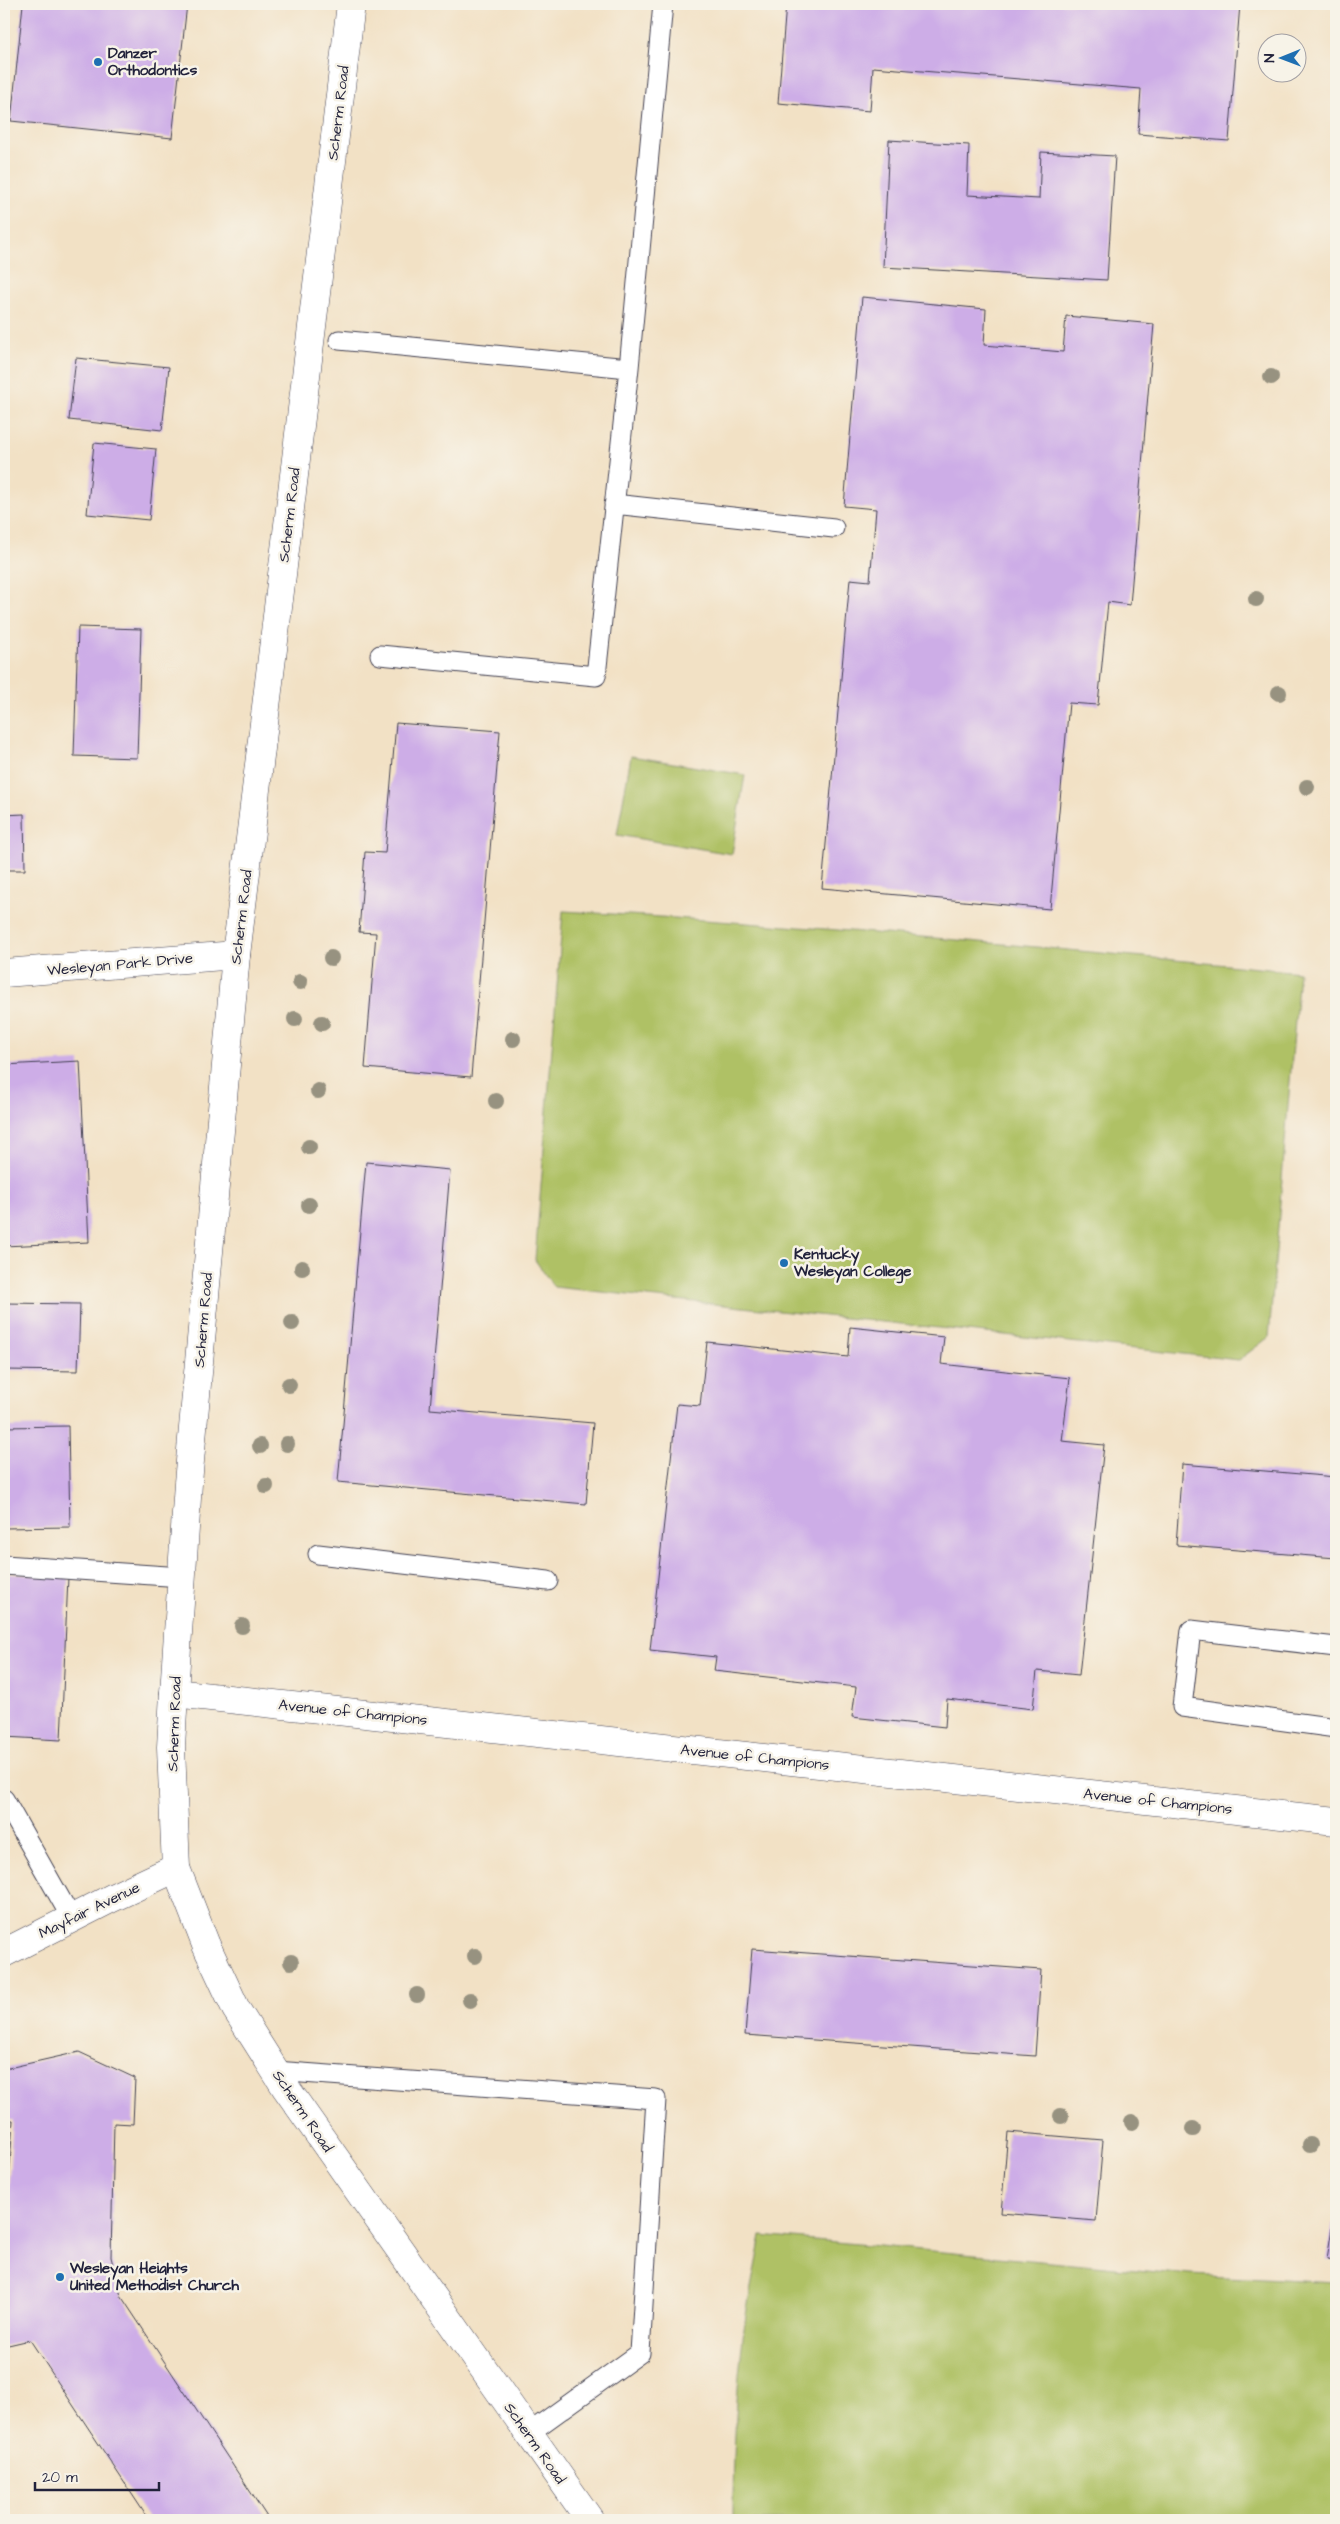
<svg xmlns="http://www.w3.org/2000/svg" width="1340" height="2524" viewBox="0 0 1340 2524" font-family="'Architects Daughter',sans-serif">
<style>
.green{fill:#afc165;stroke:#687250}
.building{fill:#cdade7}
.lines{fill:none;stroke-linecap:round;stroke-linejoin:round}
.service-casing{stroke:#413f50;stroke-width:21}
.minor-casing{stroke:#413f50;stroke-width:29}
.tertiary-casing{stroke:#413f50;stroke-width:29}
.service{stroke:#fff;stroke-width:19}
.minor{stroke:#fff;stroke-width:28}
.tertiary{stroke:#fff;stroke-width:28}
.tree{fill:#979280}
.poi-dot{fill:#1f6fb2;stroke:#f7f3e8;stroke-width:2}
.labels{text-anchor:middle;stroke-width:5;stroke-linejoin:round;paint-order:stroke}
.poi-label{font-size:15px;font-weight:bold;fill:#22223b;stroke:#f7f3e8;text-anchor:start}
.street-label{font-size:15px;fill:#22223b;stroke:#f7f3e8}
</style>
<rect width="100%" height="100%" fill="#f7f3e8"/>
<filter id="ink" filterUnits="userSpaceOnUse"><feTurbulence type="fractalNoise" baseFrequency=".02" numOctaves="2"/><feDisplacementMap in="SourceGraphic" scale="10" xChannelSelector="R" yChannelSelector="G"/><feConvolveMatrix kernelMatrix="1 2 1 2 8 2 1 2 1" color-interpolation-filters="sRGB"/></filter>
<filter id="wash" filterUnits="userSpaceOnUse"><feTurbulence type="fractalNoise" baseFrequency=".0096" numOctaves="4" result="noise"/><feDisplacementMap in="SourceGraphic" scale="20" xChannelSelector="R" yChannelSelector="G"/><feGaussianBlur stdDeviation="1.12" result="paint"/><feColorMatrix in="noise" values="0 0 0 0 0 0 0 0 0 0 0 0 0 0 0 0 0 1.4 0 .05"/><feComposite in="paint" operator="in"/></filter>
<g filter="url(#wash)">
<rect width="100%" height="100%" fill="#f2e1c5"/>
<path class="green" d="M 631,756 L 745,775 L 732,854 L 617,835 Z
M 563,911 C 809,925 1054,948 1299,972 L 1269,1337 L 1239,1360 L 554,1287 L 535,1260 Z
M 761,2235 L 1190,2275 L 1336,2283 L 1336,2520 L 733,2520 C 733,2456 736,2392 744,2329 C 748,2297 756,2266 761,2235 Z"/>
<g id="blocks">
<path class="building" d="M 23,4 L 187,4 L 172,138 L 11,121 Z
M 786,4 L 1240,4 L 1229,141 L 1138,134 L 1141,89 L 873,67 L 870,111 L 778,103 Z
M 889,140 L 969,145 L 967,195 L 1039,199 L 1041,152 L 1115,156 L 1107,280 L 883,267 Z
M 862,297 L 986,309 L 984,345 L 1063,352 L 1066,316 L 1154,324 L 1130,605 L 1108,602 L 1098,705 L 1069,703 L 1050,909 L 822,888 L 850,579 L 870,581 L 876,509 L 844,506 Z
M 76,358 L 169,367 L 162,430 L 69,420 Z
M 94,443 L 156,449 L 149,520 L 87,514 Z
M 78,627 L 141,629 L 137,758 L 74,756 Z
M 396,723 L 500,731 L 471,1077 L 365,1068 L 376,933 L 359,932 L 365,852 L 385,853 Z
M 24,814 L 25,870 L 4,870 L 4,815 Z
M 80,1061 L 89,1242 L 4,1246 L 4,1065 Z
M 366,1162 L 450,1170 L 430,1409 L 593,1423 L 586,1504 L 338,1482 Z
M 4,1303 L 80,1304 L 78,1371 L 4,1370 Z
M 850,1327 L 944,1337 L 941,1364 L 1070,1378 L 1062,1441 L 1104,1445 L 1079,1675 L 1037,1671 L 1033,1709 L 947,1699 L 945,1727 L 852,1717 L 856,1687 L 714,1671 L 716,1657 L 650,1650 L 677,1404 L 700,1406 L 707,1342 L 848,1357 Z
M 68,1426 L 70,1527 L 4,1528 L 4,1427 Z
M 1182,1464 L 1336,1477 L 1336,1558 L 1176,1545 Z
M 4,1574 L 68,1577 L 61,1740 L 4,1737 Z
M 752,1949 L 1041,1970 L 1035,2056 L 745,2035 Z
M 79,2052 L 135,2078 L 133,2124 L 114,2123 L 111,2257 L 121,2296 L 269,2520 L 149,2520 L 30,2340 L 4,2346 L 4,2254 L 13,2120 L 4,2120 L 4,2069 Z
M 1008,2132 L 1103,2140 L 1096,2221 L 1001,2213 Z
M 1335,2209 L 1336,2260 L 1327,2259 Z"/>
</g>
</g>
<g filter="url(#ink)">
<use href="#blocks" fill-opacity="0" stroke="#413f50" stroke-width="1"/>
<g class="lines">
<defs>
<path id="service" d="M 339,340 L 629,368 L 663,4
M 614,504 L 834,528
M 380,655 L 596,676 L 629,368
M 318,1554 L 548,1581
M 4,1565 L 182,1577
M 1336,1647 L 1191,1630 L 1182,1707 L 1336,1728
M 4,1799 L 72,1919
M 275,2071 L 656,2099 L 640,2353 L 529,2433"/>
<path id="minor" d="M 4,973 L 236,955
M 174,1693 L 1336,1821
M 4,1953 L 112,1898 L 176,1868"/>
<path id="tertiary" d="M 351,4 L 236,955 L 188,1483 L 174,1693 L 171,1747 L 176,1868 L 206,1945 L 236,2009 L 286,2088 L 590,2520"/>
</defs>
<use href="#service" class="service-casing"/>
<use href="#minor" class="minor-casing"/>
<use href="#tertiary" class="tertiary-casing"/>
<use href="#service" class="service"/>
<use href="#minor" class="minor"/>
<use href="#tertiary" class="tertiary"/>
</g>
<g class="tree">
<circle cx="1271" cy="377" r="8"/>
<circle cx="1256" cy="599" r="8"/>
<circle cx="1279" cy="693" r="8"/>
<circle cx="1307" cy="787" r="8"/>
<circle cx="331" cy="958" r="8"/>
<circle cx="300" cy="982" r="8"/>
<circle cx="295" cy="1019" r="8"/>
<circle cx="322" cy="1023" r="8"/>
<circle cx="513" cy="1039" r="8"/>
<circle cx="318" cy="1091" r="8"/>
<circle cx="496" cy="1101" r="8"/>
<circle cx="309" cy="1147" r="8"/>
<circle cx="309" cy="1205" r="8"/>
<circle cx="302" cy="1268" r="8"/>
<circle cx="292" cy="1323" r="8"/>
<circle cx="289" cy="1385" r="8"/>
<circle cx="287" cy="1444" r="8"/>
<circle cx="260" cy="1446" r="8"/>
<circle cx="266" cy="1486" r="8"/>
<circle cx="242" cy="1626" r="8"/>
<circle cx="475" cy="1956" r="8"/>
<circle cx="291" cy="1962" r="8"/>
<circle cx="417" cy="1995" r="8"/>
<circle cx="470" cy="2000" r="8"/>
<circle cx="1061" cy="2116" r="8"/>
<circle cx="1132" cy="2122" r="8"/>
<circle cx="1193" cy="2129" r="8"/>
<circle cx="1310" cy="2145" r="8"/>
</g>
</g>
<g class="poi-dot">
<circle cx="98" cy="62" r="5"/>
<circle cx="784" cy="1263" r="5"/>
<circle cx="60" cy="2277" r="5"/>
</g>
<g class="labels">
<g class="poi-label">
<text x="108" y="58">Danzer<tspan x="108" dy="17">Orthodontics</tspan></text>
<text x="794" y="1259">Kentucky<tspan x="794" dy="17">Wesleyan College</tspan></text>
<text x="70" y="2273">Wesleyan Heights<tspan x="70" dy="17">United Methodist Church</tspan></text>
</g>
<g class="street-label">
<text transform="translate(338 113) rotate(-83)" y="5">Scherm Road</text>
<text transform="translate(289 515) rotate(-83)" y="5">Scherm Road</text>
<text transform="translate(241 917) rotate(-83)" y="5">Scherm Road</text>
<text transform="translate(120 964) rotate(-5)" y="5">Wesleyan Park Drive</text>
<text transform="translate(203 1320) rotate(-85)" y="5">Scherm Road</text>
<text transform="translate(353 1712) rotate(6)" y="5">Avenue of Champions</text>
<text transform="translate(174 1724) rotate(-88)" y="5">Scherm Road</text>
<text transform="translate(755 1757) rotate(6)" y="5">Avenue of Champions</text>
<text transform="translate(1158 1801) rotate(6)" y="5">Avenue of Champions</text>
<text transform="translate(89 1910) rotate(-26)" y="5">Mayfair Avenue</text>
<text transform="translate(303 2111) rotate(56)" y="5">Scherm Road</text>
<text transform="translate(535 2443) rotate(55)" y="5">Scherm Road</text>
</g>
</g>
<rect width="1340" height="2524" fill="none" stroke="#f7f3e8" stroke-width="20"/>
<g transform="translate(1282 58) rotate(269)"><circle r="24" fill="#f7f3e8" stroke="#a29fa3"/>
<path d="M0-4L9 19L0 12L-9 19Z" fill="#1f6fb2"/>
<text y="-8" font-size="14" font-weight="bold" text-anchor="middle" fill="#22223b">N</text>
</g>
<path d="M35 2482v8h124v-8" fill="none" stroke="#22223b" stroke-width="2.5"/>
<text x="42" y="2482" font-size="15" fill="#22223b" stroke="#f7f3e8" stroke-width="4" paint-order="stroke">20 m</text>
</svg>
